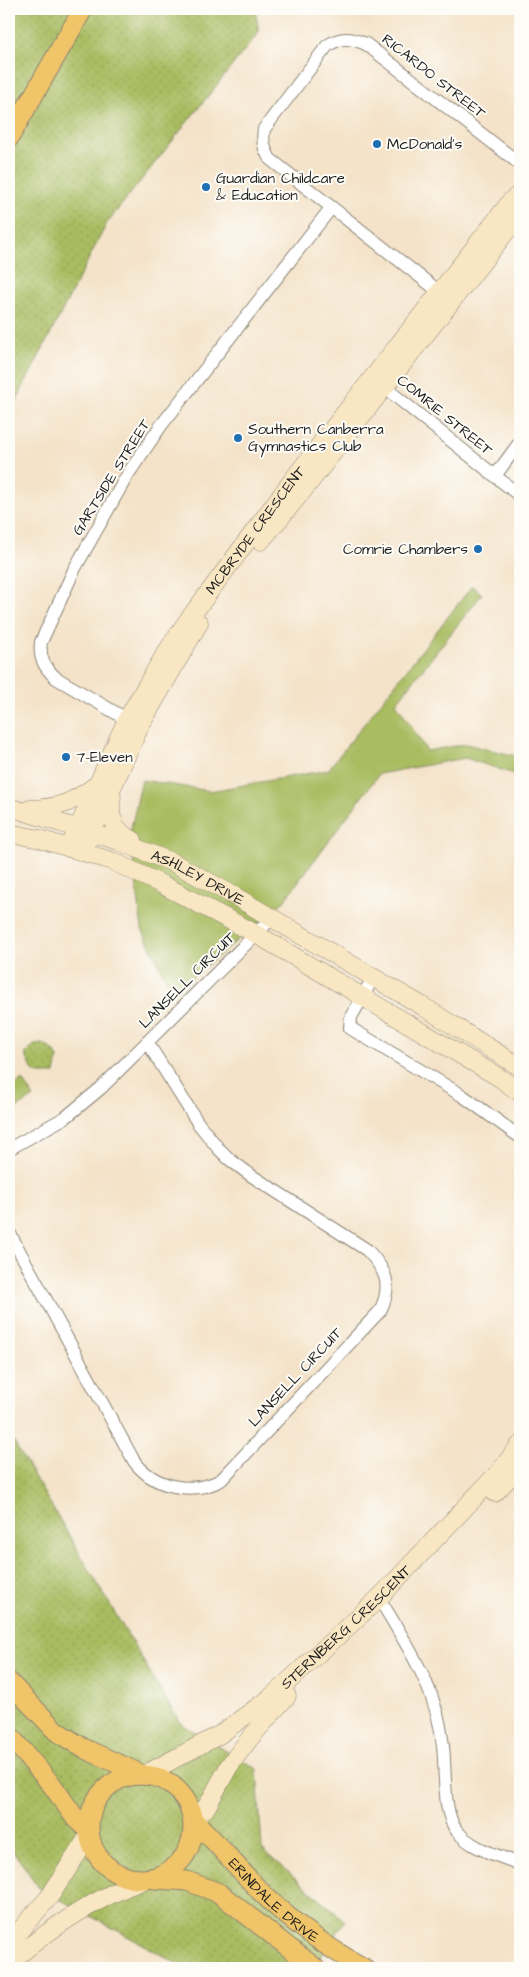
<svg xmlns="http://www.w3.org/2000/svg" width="529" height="1977" viewBox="0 0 529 1977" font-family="'Architects Daughter',sans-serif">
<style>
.grass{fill:#a9bc60;stroke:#626c3e}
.park{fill:url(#park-dots);stroke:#626c3e}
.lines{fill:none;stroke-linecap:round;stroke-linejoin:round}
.street-casing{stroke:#888072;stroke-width:14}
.secondary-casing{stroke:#888072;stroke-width:19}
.primary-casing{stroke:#888072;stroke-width:21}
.street{stroke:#fff;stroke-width:12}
.secondary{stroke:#f9e7c3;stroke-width:18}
.primary{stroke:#f0c469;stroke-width:19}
.poi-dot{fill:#1f6fb2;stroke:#fdfcf7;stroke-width:2}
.labels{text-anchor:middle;stroke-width:4;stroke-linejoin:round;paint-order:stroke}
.street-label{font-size:15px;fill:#1c1c1c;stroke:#fdfcf7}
.poi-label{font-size:15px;fill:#1c1c1c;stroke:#fdfcf7;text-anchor:start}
</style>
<defs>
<pattern id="park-dots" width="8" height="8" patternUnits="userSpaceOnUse" patternTransform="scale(1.25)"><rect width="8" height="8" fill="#a9bc60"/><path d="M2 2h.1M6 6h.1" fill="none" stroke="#91a153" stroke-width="1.8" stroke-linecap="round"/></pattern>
</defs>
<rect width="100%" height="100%" fill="#fdfcf7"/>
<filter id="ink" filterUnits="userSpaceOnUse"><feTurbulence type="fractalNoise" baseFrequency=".02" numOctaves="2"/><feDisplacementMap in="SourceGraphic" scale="10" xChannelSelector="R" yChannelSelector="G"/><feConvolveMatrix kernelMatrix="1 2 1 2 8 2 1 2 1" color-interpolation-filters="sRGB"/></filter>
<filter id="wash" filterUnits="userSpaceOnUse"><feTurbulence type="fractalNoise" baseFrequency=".0096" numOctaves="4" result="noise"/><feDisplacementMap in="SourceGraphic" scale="20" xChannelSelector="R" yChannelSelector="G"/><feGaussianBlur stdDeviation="1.12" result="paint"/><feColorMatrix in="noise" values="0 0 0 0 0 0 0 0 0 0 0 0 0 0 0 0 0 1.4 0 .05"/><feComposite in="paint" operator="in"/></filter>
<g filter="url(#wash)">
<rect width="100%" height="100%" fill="#f4e3c9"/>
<path class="grass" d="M 472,586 L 482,594 L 396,703 L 427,751 L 466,744 L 520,757 L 520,776 L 465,758 L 379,774 L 283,902 L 173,994 L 142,929 L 130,832 L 142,780 L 210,791 L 328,770 Z
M 23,1080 L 34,1097 L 9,1113 L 9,1089 Z"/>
<path class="park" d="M 9,9 L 255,9 L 259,32 L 107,223 L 9,415 Z
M 43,1044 L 53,1050 L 58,1058 L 55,1074 L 39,1074 L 33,1071 L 25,1054 L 34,1045 Z
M 9,1434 L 180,1723 L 257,1769 L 262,1849 L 345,1921 L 312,1968 L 186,1968 L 39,1888 L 9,1845 Z"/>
</g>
<g filter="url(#ink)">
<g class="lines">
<defs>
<path id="street" d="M 446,297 L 270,159 C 264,149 262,141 264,129 L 327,46 C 341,36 351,38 366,44 L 520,164
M 378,382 L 520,496
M 495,476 L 520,442
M 133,723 L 56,678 C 44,667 39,658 41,642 L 75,568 L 128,474 L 160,427 L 331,208
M 373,978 L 351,1017 L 350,1028 L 463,1096 L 520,1137
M 9,1149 L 66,1117 L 101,1088 L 271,919
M 9,1232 L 134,1461 C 154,1488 192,1495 221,1480 L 380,1311 C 393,1285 386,1270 367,1250 L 252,1176 L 229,1159 L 218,1148 L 198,1123 L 147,1042
M 379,1598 C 407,1645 438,1690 443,1746 C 446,1769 442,1813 457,1831 C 471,1849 500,1856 520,1864"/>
<g id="secondary">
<path d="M 261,541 L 306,487 L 520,214"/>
<path d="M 112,797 C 108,816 114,832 133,840"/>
<path id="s1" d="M 9,807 L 118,841 L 174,863 L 231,894 L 424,1007 L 520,1067"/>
<path d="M 30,809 C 59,808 72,803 95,786"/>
<path d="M 9,833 L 40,839 L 112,861 L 163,885 L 256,934 L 500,1078 L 520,1093"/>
<path id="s2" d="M 69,848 L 127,719 L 165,654 L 186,623 L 294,478 L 511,201 L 520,193"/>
<path d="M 83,852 L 140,726 L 199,623"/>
<path d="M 495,1493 L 520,1466"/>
<path id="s3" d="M 144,1775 L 219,1735 L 270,1698 L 379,1598 L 498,1473 L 520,1445"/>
<path d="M 193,1818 L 206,1808 L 229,1766 L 250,1738 L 287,1696"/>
<path d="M 9,1943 L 50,1896 L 90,1834"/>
<path d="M 9,1963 C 49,1929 95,1898 144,1880"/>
</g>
<g id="primary">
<path d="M 9,138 L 83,9"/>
<path d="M 9,1682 L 56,1731 L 83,1748 L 143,1775"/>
<path d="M 9,1735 L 52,1785 L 76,1819 L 89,1831"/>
<circle cx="141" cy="1827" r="52"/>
<path id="s4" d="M 193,1820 C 218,1843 238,1869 262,1893 C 290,1921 329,1949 364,1968"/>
<path d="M 154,1879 L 187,1881 L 219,1893 L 315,1968"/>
</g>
</defs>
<use href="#street" class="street-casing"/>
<use href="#secondary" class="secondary-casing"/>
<use href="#primary" class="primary-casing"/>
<use href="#street" class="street"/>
<use href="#secondary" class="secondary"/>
<use href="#primary" class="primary"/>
</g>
</g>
<g class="poi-dot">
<circle cx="377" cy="144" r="5"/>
<circle cx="206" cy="187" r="5"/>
<circle cx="238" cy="438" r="5"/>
<circle cx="478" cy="549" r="5"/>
<circle cx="66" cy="757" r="5"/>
</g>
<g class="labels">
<g class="street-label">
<text transform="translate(434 76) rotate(38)" y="5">RICARDO STREET</text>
<text transform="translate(445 415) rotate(39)" y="5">COMRIE STREET</text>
<text transform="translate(111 477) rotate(-58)" y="5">GARTSIDE STREET</text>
<text dy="5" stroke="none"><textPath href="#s2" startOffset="370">MCBRYDE CRESCENT</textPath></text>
<text dy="5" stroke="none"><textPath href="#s1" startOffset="202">ASHLEY DRIVE</textPath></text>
<text transform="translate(187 980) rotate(-45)" y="5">LANSELL CIRCUIT</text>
<text transform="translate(295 1377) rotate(-47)" y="5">LANSELL CIRCUIT</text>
<text dy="5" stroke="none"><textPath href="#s3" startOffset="252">STERNBERG CRESCENT</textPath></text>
<text dy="5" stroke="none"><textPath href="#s4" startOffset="114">ERINDALE DRIVE</textPath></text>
</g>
<g class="poi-label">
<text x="387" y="149">McDonald's</text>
<text x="216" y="183">Guardian Childcare<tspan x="216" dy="17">&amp; Education</tspan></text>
<text x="248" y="434">Southern Canberra<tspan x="248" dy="17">Gymnastics Club</tspan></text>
<text x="468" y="554" text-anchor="end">Comrie Chambers</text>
<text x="76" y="762">7-Eleven</text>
</g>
</g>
<rect width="529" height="1977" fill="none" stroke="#fdfcf7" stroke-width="30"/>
</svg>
